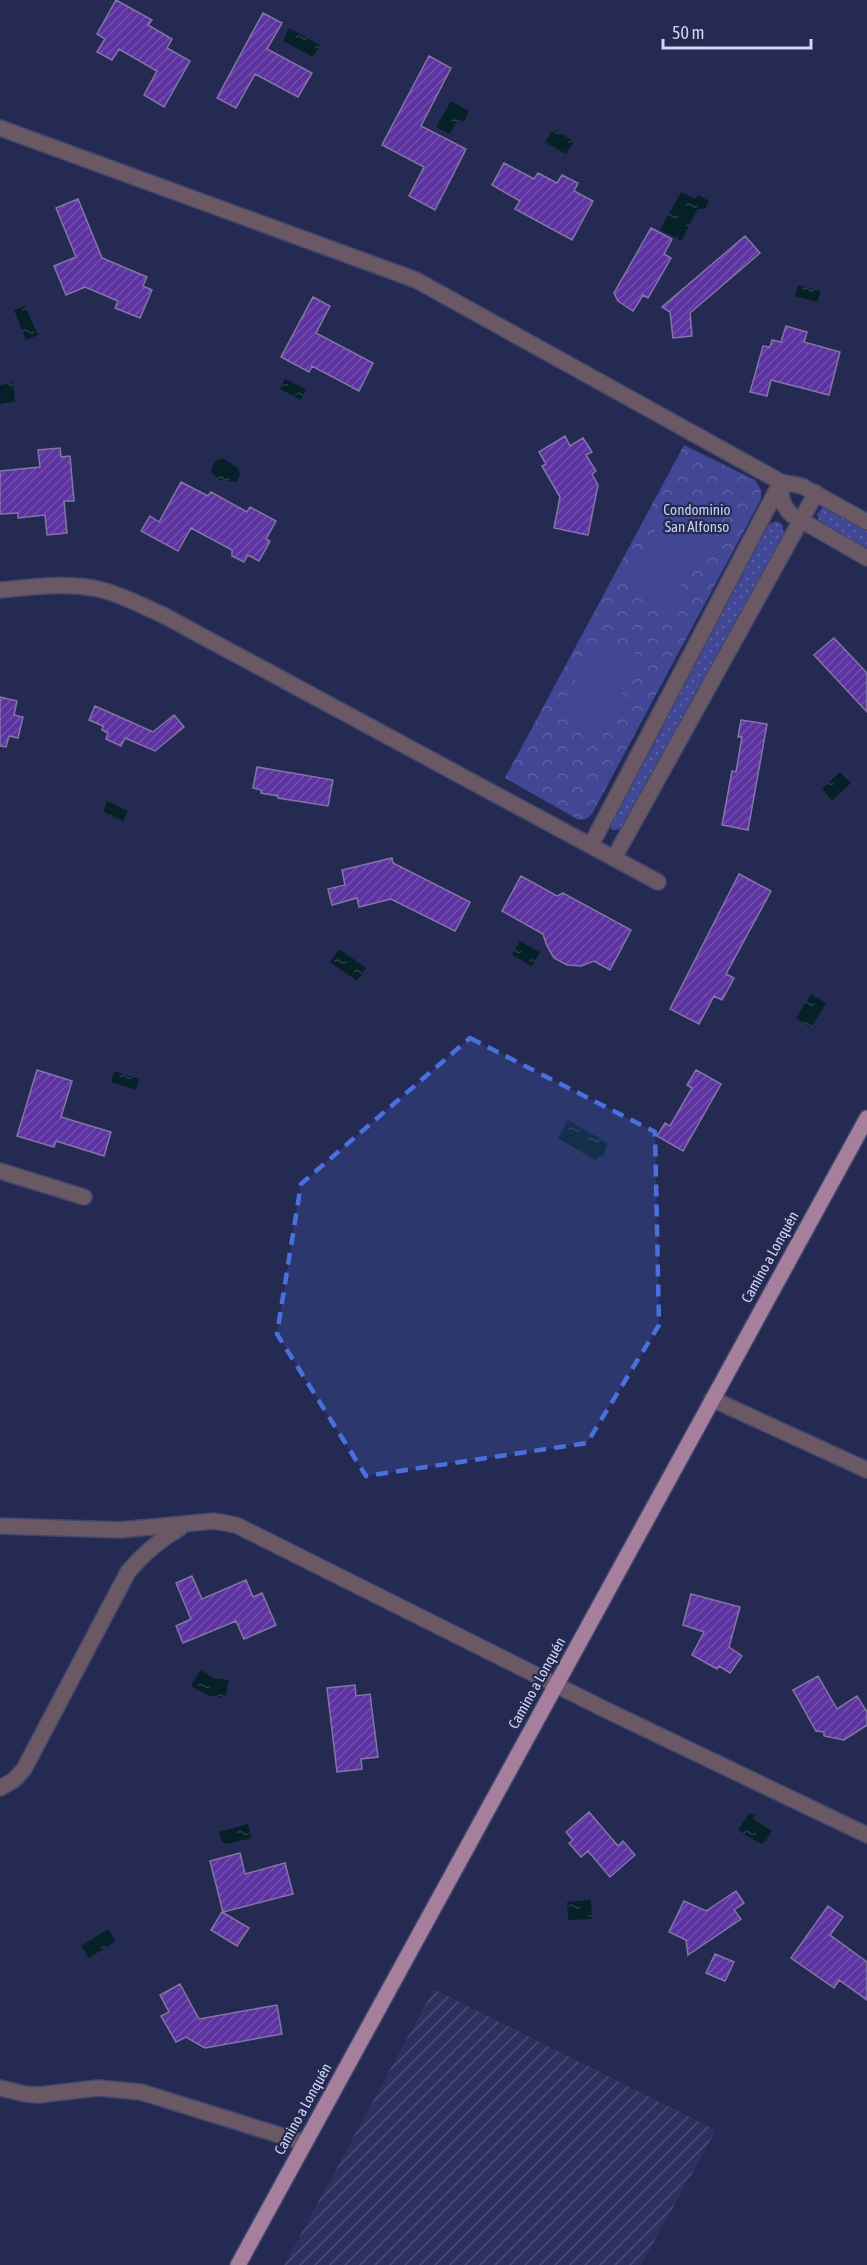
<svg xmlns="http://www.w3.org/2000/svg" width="867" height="2265" viewBox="0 0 867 2265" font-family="'Asap Condensed',sans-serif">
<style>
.industrial{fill:url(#industrial-furrows)}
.grass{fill:url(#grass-dots)}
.park{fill:url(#park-crowns)}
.garden{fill:#414795}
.water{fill:url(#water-ripples)}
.building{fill:url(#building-hatch);stroke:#8376a6;stroke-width:1.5}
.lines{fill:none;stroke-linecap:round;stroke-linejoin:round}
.minor-casing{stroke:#41466b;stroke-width:18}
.major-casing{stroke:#41466b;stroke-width:18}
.minor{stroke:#6b5865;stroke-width:15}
.major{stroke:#a67f9c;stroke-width:15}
.marked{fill:#4a70de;fill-opacity:0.2;stroke:#4a70de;stroke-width:4.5;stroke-dasharray:12 8;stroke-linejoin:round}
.labels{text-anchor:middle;stroke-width:4.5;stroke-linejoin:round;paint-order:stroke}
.park-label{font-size:15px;fill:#c8ceea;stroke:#252a52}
.street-label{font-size:15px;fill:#d1d6f1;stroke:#252a52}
</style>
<defs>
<pattern id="industrial-furrows" width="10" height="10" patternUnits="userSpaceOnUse" patternTransform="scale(1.5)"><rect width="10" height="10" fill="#2c3160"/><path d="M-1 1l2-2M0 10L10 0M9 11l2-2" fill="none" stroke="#4a4e77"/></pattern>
<pattern id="grass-dots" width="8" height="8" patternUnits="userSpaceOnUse" patternTransform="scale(1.5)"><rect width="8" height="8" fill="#414795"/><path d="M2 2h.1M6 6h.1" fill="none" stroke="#5b61a4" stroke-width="1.8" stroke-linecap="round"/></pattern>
<pattern id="park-crowns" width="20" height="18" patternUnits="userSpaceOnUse" patternTransform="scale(1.5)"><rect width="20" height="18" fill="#414795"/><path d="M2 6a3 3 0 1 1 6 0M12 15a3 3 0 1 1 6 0" fill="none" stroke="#5b61a4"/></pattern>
<pattern id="water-ripples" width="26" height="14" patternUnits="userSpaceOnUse" patternTransform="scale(1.5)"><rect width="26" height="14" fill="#062027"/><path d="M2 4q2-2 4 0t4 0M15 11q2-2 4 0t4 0" fill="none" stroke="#294047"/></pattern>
<pattern id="building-hatch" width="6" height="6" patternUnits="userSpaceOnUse" patternTransform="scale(1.5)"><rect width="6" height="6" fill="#5d32a1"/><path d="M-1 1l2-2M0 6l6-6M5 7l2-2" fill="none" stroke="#734fae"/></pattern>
</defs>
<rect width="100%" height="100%" fill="#252a52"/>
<path class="industrial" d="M 434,1989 L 716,2130 L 641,2265 L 284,2265 Z"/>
<path class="grass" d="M 824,506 L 867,527 L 867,549 L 820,523 L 817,514 Z
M 776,521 L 782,524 L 784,535 L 625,829 L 612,830 L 608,823 L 766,526 Z"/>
<path class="park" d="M 684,445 L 755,480 L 761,490 L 761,499 L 592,814 L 586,819 L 579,820 L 505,778 Z"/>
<path class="garden" d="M 679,487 L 722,511 L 669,607 L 626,583 Z
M 602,635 L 642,658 L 597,738 L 556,715 Z"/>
<path class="water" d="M 289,28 L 320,45 L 313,57 L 283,41 Z
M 451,101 L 469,111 L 464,122 L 458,119 L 450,134 L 436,127 Z
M 553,129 L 574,141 L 566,154 L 545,142 Z
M 681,192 L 695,199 L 698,195 L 709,201 L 705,209 L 698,209 L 681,241 L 660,230 Z
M 798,285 L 821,291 L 817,302 L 795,296 Z
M 25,306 L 38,335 L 26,340 L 14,310 Z
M 285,379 L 306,389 L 301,400 L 280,389 Z
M 13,383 L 15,402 L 0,404 L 0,385 Z
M 223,458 L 238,468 L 240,475 L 237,482 L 220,480 L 212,473 L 211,469 L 215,461 Z
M 840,772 L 851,783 L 832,801 L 822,789 Z
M 107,801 L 128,811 L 123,821 L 103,812 Z
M 520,941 L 540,952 L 532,966 L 512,955 Z
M 339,949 L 366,968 L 357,981 L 330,962 Z
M 811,994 L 826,1003 L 811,1028 L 796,1018 Z
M 114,1071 L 139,1079 L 136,1090 L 111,1082 Z
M 568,1120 L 607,1143 L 604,1155 L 599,1156 L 596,1161 L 558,1138 Z
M 200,1670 L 214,1678 L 229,1680 L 225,1698 L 207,1695 L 191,1686 Z
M 750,1812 L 755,1815 L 753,1819 L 772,1831 L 763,1845 L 738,1830 Z
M 248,1824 L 251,1838 L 223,1845 L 219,1832 Z
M 591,1900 L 592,1919 L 568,1920 L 567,1902 Z
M 108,1929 L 116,1941 L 89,1958 L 81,1946 Z"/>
<path class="building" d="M 116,0 L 152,20 L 148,25 L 172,39 L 167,48 L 190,61 L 164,107 L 144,95 L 157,71 L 119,49 L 112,60 L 97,52 L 105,39 L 97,34 Z
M 263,13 L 282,23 L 267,49 L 312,73 L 298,97 L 255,74 L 236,108 L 217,98 Z
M 429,56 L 451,68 L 421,126 L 466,149 L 435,210 L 409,196 L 424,167 L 382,145 Z
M 504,163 L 534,179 L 538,173 L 557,183 L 562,175 L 578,183 L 574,191 L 593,201 L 572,240 L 515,209 L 520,201 L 492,185 Z
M 78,199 L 102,258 L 147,277 L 143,286 L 152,290 L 140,318 L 115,308 L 118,301 L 85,287 L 66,295 L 54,266 L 76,257 L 56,208 Z
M 651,228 L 672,239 L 664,254 L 671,258 L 648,298 L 643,295 L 633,311 L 618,301 L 614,293 Z
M 745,236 L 760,253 L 690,313 L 692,336 L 673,338 L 670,312 L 662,307 Z
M 313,297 L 330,306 L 316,333 L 373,363 L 359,391 L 312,366 L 309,372 L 281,357 Z
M 786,326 L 807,332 L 804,342 L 840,352 L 829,395 L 771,380 L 767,396 L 750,392 L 763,346 L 770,347 L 772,340 L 781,342 Z
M 565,436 L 570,446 L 583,438 L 592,452 L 586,455 L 596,471 L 592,474 L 598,485 L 588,535 L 554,528 L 560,497 L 542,466 L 546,464 L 539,452 Z
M 60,448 L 61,457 L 70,456 L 74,501 L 64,501 L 67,533 L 47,535 L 45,515 L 18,518 L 18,513 L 0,514 L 0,471 L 40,467 L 38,450 Z
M 181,482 L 208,496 L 211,492 L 247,512 L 250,507 L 276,521 L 266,539 L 270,541 L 259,561 L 248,555 L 244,562 L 232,556 L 232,550 L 191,528 L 178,551 L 141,531 L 150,516 L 159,522 Z
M 834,638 L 867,673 L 867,712 L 814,655 Z
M 0,697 L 17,701 L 14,715 L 23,717 L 18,738 L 9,736 L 6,747 L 0,746 Z
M 95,706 L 153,732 L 174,715 L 184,727 L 155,751 L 125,738 L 121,746 L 106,739 L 108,733 L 102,730 L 103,726 L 89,720 Z
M 741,720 L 767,724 L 748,830 L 722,825 L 732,771 L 736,772 L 742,737 L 738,737 Z
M 257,767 L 333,780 L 328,806 L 278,798 L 278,796 L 261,793 L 261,790 L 253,788 Z
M 392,858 L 393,863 L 470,902 L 455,931 L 391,899 L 359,907 L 357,898 L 332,905 L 328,889 L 345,885 L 342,870 Z
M 739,874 L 771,891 L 726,974 L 734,978 L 722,1000 L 714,996 L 699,1024 L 670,1009 Z
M 521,876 L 557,896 L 563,893 L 631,930 L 610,970 L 594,961 L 581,966 L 567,965 L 554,958 L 547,946 L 543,934 L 502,911 Z
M 37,1070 L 72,1081 L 61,1117 L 111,1132 L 104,1156 L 56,1141 L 54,1147 L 17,1136 Z
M 696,1070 L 721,1084 L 683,1151 L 657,1136 L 665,1123 L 670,1126 L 692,1088 L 687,1085 Z
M 192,1576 L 202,1599 L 246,1580 L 253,1597 L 262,1593 L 276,1625 L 244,1639 L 236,1621 L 183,1643 L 176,1626 L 191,1619 L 176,1583 Z
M 691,1594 L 740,1607 L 729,1647 L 742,1656 L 730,1673 L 719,1666 L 717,1669 L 692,1655 L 704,1632 L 683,1625 Z
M 818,1676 L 837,1709 L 857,1696 L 867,1712 L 867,1725 L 844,1740 L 824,1736 L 824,1732 L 816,1731 L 793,1690 Z
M 355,1685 L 356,1696 L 370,1694 L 378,1757 L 361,1759 L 362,1769 L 337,1772 L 327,1688 Z
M 589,1812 L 618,1846 L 623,1841 L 635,1855 L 610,1877 L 588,1851 L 581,1857 L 569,1843 L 573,1840 L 566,1832 Z
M 240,1853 L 245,1874 L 285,1863 L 293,1894 L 223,1912 L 210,1861 Z
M 736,1891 L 744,1903 L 734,1910 L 741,1919 L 688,1955 L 686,1940 L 669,1932 L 684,1901 L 706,1911 Z
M 828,1906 L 843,1917 L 830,1935 L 867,1962 L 867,2000 L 839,1980 L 834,1988 L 791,1958 Z
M 222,1912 L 249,1928 L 237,1946 L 211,1930 Z
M 715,1954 L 734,1962 L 725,1981 L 706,1973 Z
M 180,1984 L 199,2019 L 277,2005 L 282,2034 L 205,2048 L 186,2037 L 176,2042 L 161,2016 L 169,2012 L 160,1995 Z"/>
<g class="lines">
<defs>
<path id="minor" d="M 0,128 L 416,280 L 781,482 L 802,486 L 867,522
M 781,482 C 780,496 782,506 792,515 L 867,558
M 0,590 C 33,587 66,582 98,589 C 121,594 142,606 163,615 L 658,882
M 591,845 L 781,482
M 614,858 L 816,493
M 0,1171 L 84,1197
M 712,1399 L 867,1470
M 0,1526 L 120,1530 L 214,1521 L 236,1525 L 604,1709 L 867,1835
M 0,1788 L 14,1780 L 24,1769 L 128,1572 C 143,1554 159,1540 180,1528
M 0,2088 L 25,2094 L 38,2095 L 98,2088 L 141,2092 L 305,2143"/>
<path id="major" d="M 238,2265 L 867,1118"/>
</defs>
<use href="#minor" class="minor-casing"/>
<use href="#major" class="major-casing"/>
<use href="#minor" class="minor"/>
<use href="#major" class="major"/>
</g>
<path class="marked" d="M 470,1038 L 655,1132 L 659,1325 L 587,1443 L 366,1476 L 277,1334 L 301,1184 Z"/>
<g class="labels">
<g class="park-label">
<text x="697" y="515">Condominio<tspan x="697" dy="17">San Alfonso</tspan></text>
</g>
<g class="street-label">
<text transform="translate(770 1257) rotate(-61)" y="5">Camino a Lonquén</text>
<text transform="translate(537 1683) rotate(-61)" y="5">Camino a Lonquén</text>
<text transform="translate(303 2109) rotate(-61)" y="5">Camino a Lonquén</text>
</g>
</g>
<path d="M663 39v9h148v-9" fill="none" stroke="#d1d6f1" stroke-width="3"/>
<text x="672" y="39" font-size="18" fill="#d1d6f1" stroke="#252a52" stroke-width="4.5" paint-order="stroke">50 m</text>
</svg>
